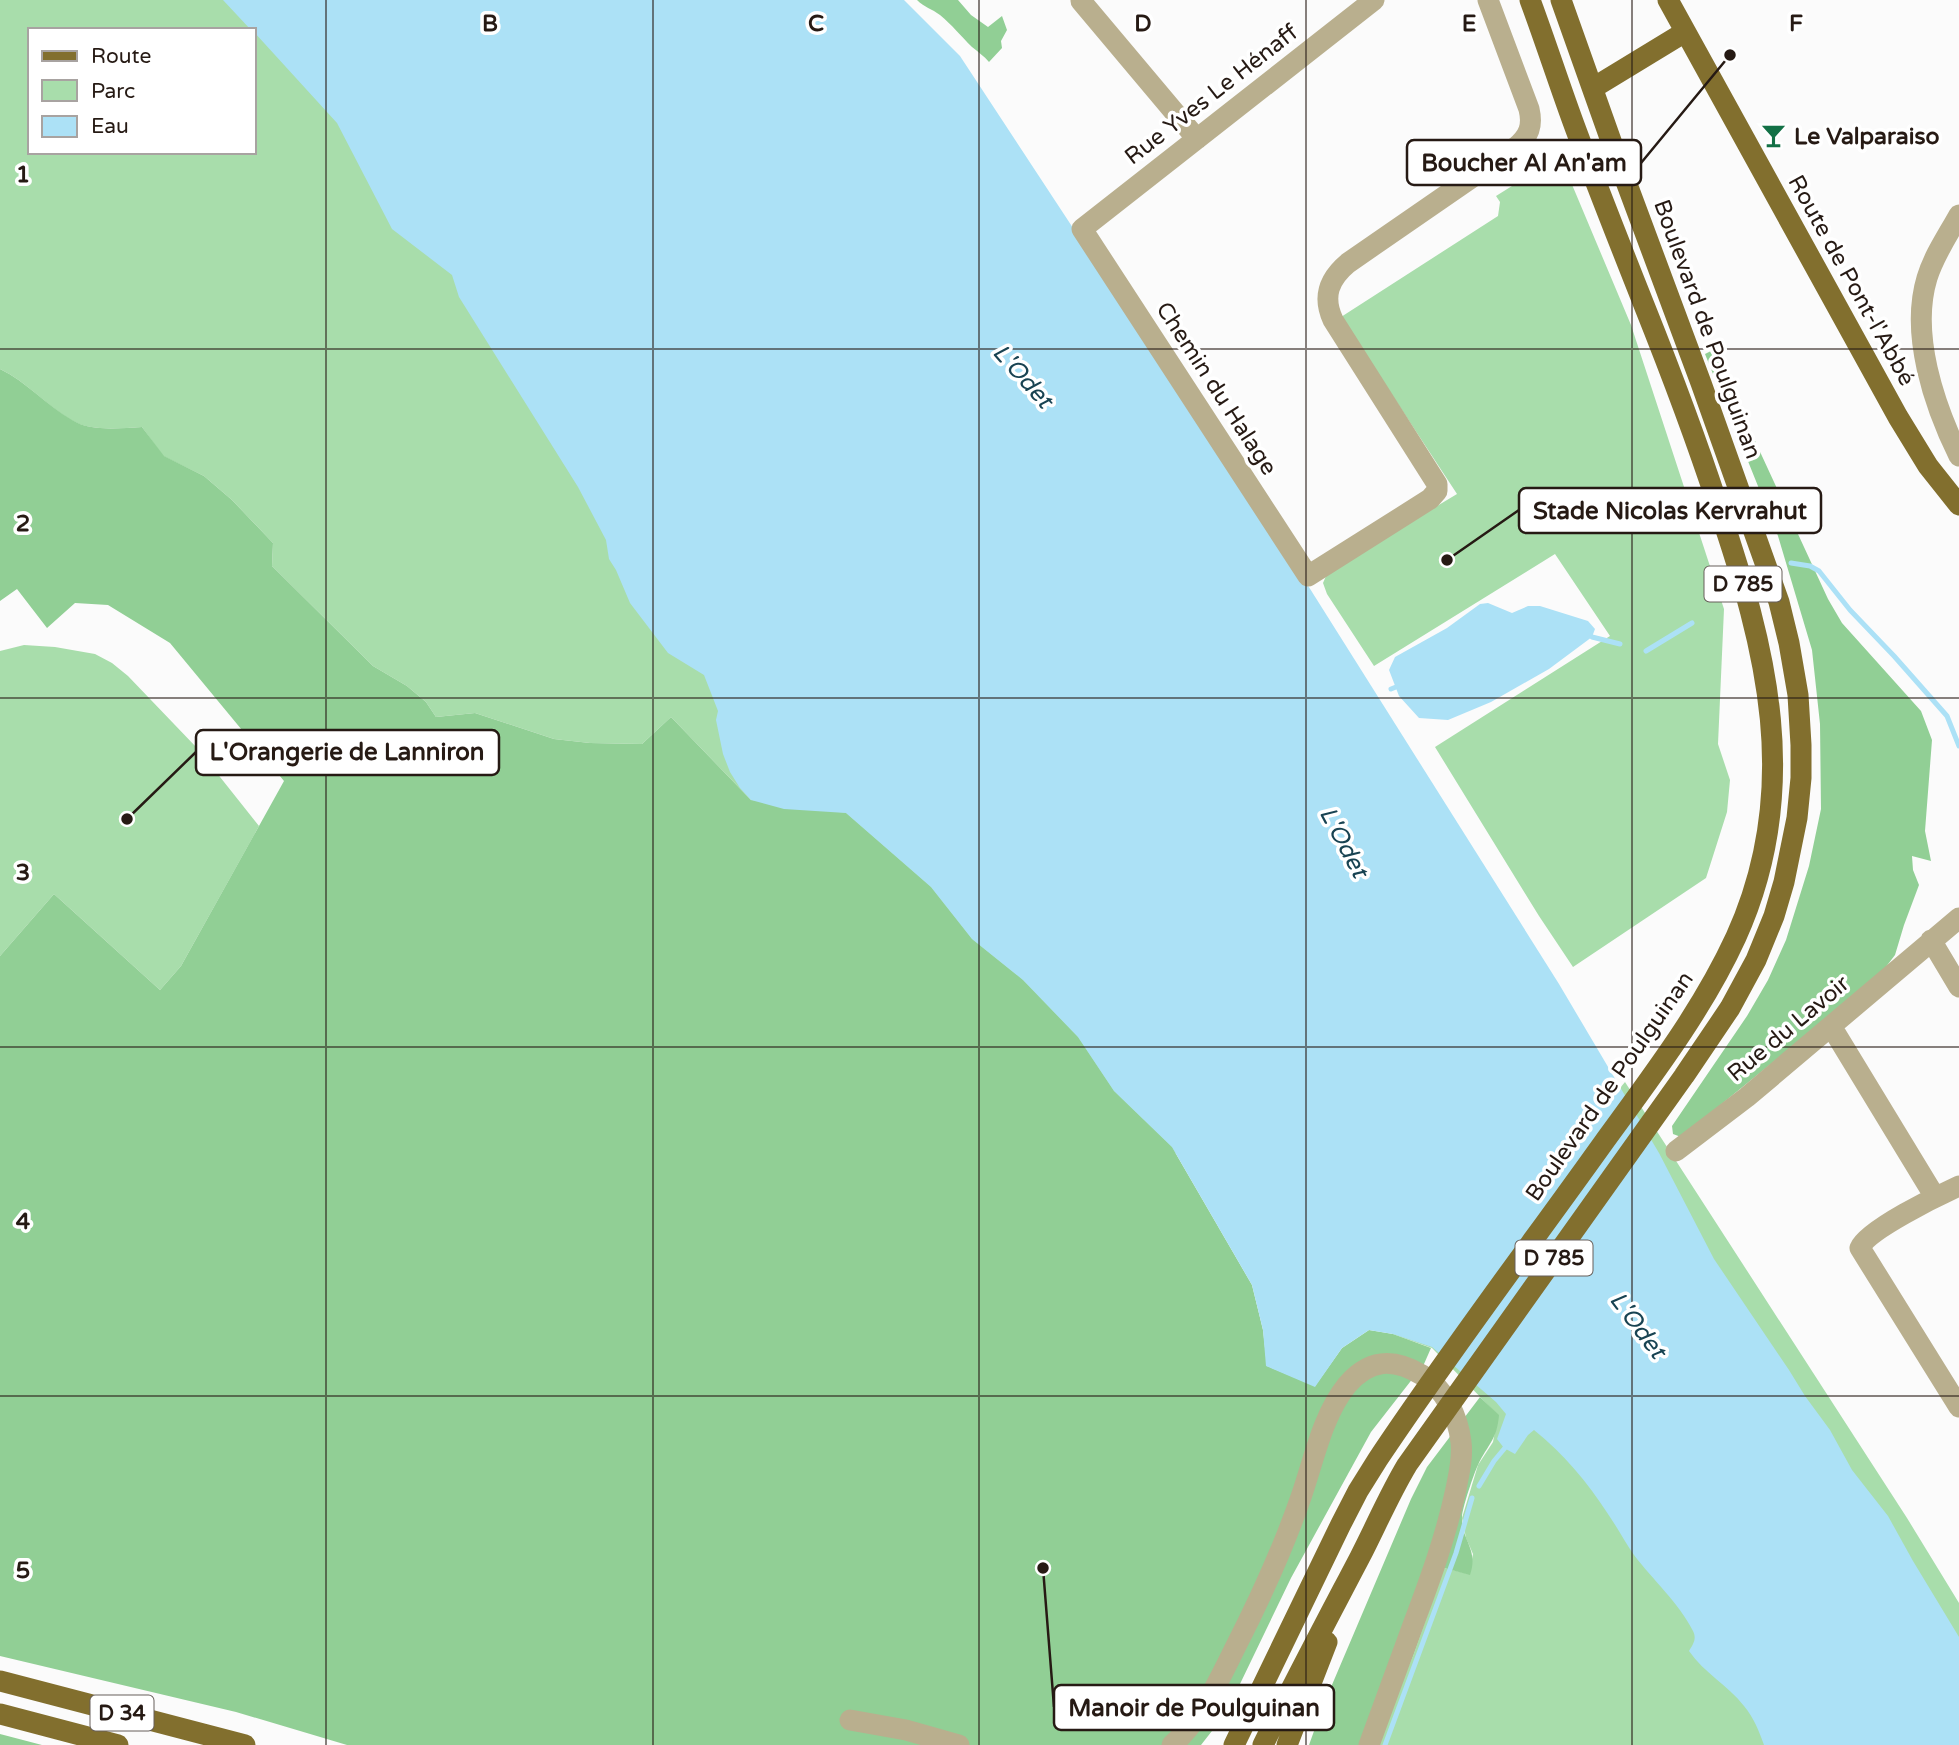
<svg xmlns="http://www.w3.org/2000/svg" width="1959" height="1745" viewBox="0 0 1959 1745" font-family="'Varela Round',sans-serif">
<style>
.green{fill:#a8ddab;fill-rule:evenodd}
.forest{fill:#91cf95}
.water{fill:#ace1f6}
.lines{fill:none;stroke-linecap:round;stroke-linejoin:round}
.stream{stroke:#ace1f6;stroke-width:5}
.minor{stroke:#b9af8e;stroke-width:21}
.major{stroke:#826f2e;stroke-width:21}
.grid{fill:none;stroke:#261a14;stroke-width:2;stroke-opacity:0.55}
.labels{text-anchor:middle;stroke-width:7;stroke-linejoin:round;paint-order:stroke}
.shield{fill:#fff;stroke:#675f5a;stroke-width:2}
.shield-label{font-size:21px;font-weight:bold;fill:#261a14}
.street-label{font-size:23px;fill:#261a14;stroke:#fff}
.poi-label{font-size:23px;font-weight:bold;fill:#261a14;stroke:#fff;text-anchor:start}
.water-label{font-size:24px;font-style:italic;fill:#184352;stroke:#fff}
.grid-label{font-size:23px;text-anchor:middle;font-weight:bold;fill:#261a14;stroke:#fff;stroke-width:7;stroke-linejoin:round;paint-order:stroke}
.leader{fill:none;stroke:#261a14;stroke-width:2.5}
.callout-dot{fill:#261a14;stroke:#fff;stroke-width:2.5}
.callout{fill:#fff;stroke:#261a14;stroke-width:2.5}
.callout-label{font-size:24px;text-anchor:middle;font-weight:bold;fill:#261a14}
</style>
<rect width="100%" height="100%" fill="#fbfbfb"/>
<path class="green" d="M 0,0 L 580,0 L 1876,1745 L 1378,1745 L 1391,1707 L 1413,1656 L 1444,1568 L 1469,1574 L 1473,1554 L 1466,1538 L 1462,1518 L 1478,1465 L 1493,1442 L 1498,1415 L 1432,1348 L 1393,1334 L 751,800 L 671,717 L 642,744 L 590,743 L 554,739 L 475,713 L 436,717 L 426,702 L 407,686 L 373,666 L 272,566 L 273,543 L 232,500 L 204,476 L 163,456 L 142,427 C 120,428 91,432 71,420 C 46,405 27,382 0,369 ZM 30,30 L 254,30 L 254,152 L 30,152 Z
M 1560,156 L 1631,325 L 1724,609 L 1718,744 L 1730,780 L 1727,812 L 1706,878 L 1573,967 L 1539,916 L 1435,747 L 1610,636 L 1555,554 L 1374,666 L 1327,594 L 1323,583 L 1326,576 L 1334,568 L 1457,494 L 1341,317 L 1498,216 L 1500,202 L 1496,196 Z
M 24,645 L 55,647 L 95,654 L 112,663 L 128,676 L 197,748 L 259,826 L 181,966 L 160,990 L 54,894 L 0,956 L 0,651 Z
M 1625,1082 L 1907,1518 L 1959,1603 L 1959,1744 L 1577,1139 Z"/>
<path class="forest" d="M 917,0 L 958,0 L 971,15 L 988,27 L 1002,16 L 1007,30 L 1001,41 L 1002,48 L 989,62 C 984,56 978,52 972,47 C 961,36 952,25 940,15 C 932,9 924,7 917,0 Z
M 1713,350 L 1828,599 L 1842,623 L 1921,711 L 1932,740 L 1925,831 L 1931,861 L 1912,856 L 1913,870 L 1919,885 L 1904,925 L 1895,955 L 1879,976 L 1681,1137 L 1673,1134 L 1672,1126 L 1747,1016 L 1768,980 L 1786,940 L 1809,866 L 1821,809 L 1820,724 L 1812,650 L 1778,536 L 1705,354 Z
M 0,369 C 27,382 46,405 72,420 C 91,432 120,428 142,427 L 164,456 L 204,476 L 232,500 L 273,543 L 272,566 L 373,666 L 407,686 L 426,702 L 436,717 L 475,713 L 554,739 L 590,743 L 642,744 L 671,717 L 751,800 L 846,813 L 931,887 L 972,939 L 1023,980 L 1078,1037 L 1114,1091 L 1172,1147 L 1252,1285 L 1263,1330 L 1267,1366 L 1315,1386 L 1342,1348 L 1369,1330 L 1393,1334 L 1431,1348 L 1424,1364 L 1371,1432 L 1291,1578 L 1226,1713 L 1201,1745 L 347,1745 L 236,1712 L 0,1656 L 0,956 L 54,894 L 160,990 L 181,966 L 284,781 L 170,643 L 108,605 L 75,603 L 47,628 L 17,589 L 0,601 Z
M 1480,1397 L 1499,1415 C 1497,1440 1488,1444 1478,1465 C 1474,1473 1462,1509 1462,1517 C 1461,1540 1479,1549 1470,1575 L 1444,1568 L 1413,1656 L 1391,1707 L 1378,1745 L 1309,1745 L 1323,1706 L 1411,1499 L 1427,1467 Z
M 0,1734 L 42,1745 L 0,1745 Z"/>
<path class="water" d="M 223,0 L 904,0 L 960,56 L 1307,584 L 1559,984 L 1659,1153 L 1714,1259 L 1789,1370 L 1805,1396 L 1830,1430 L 1852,1470 L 1888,1516 L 1913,1561 L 1959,1637 L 1959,1745 L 1764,1745 C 1759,1731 1754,1718 1744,1706 C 1728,1685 1704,1673 1689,1651 C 1693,1644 1697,1639 1693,1631 C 1679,1603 1653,1580 1634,1555 C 1625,1542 1617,1527 1608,1514 C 1588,1483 1563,1453 1534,1430 L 1528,1435 L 1515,1454 L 1504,1448 L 1497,1439 L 1506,1414 L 1496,1402 L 1432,1347 L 1393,1334 L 1369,1330 L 1342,1348 L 1315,1387 L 1266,1366 L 1263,1330 L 1252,1285 L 1172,1147 L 1114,1091 L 1078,1037 L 1023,980 L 972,939 L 931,887 L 846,813 L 784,809 L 751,800 L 740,788 L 730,772 L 723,754 L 716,720 L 718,711 L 704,675 L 668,653 L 630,603 L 616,570 L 609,559 L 606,540 L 578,487 L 459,297 L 452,275 L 392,229 L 337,123 L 254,32 L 254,30 L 251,30 Z
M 1488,603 L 1512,613 L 1528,606 L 1540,606 L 1588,621 L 1595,629 L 1592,637 L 1549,669 L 1491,702 L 1448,720 L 1419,718 L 1399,696 L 1389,670 L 1395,657 L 1447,628 L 1480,604 Z"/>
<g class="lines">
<path class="stream" d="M 1791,563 L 1810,566 L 1819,571 L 1850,610 L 1894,656 L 1947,716 L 1959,746
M 1592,637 L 1620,644
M 1646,651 L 1692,623
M 1391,689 L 1396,687
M 1479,1486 L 1494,1461 L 1509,1443
M 1385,1745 L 1456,1553 L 1472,1498"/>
<path class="minor" d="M 1374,0 L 1082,229 L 1308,576 L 1430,499 L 1437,491 L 1437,484 L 1333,320 C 1322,296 1329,279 1348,263 L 1516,147 C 1529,136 1533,126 1529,109 L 1488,0
M 1081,1 L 1197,139
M 1959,215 C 1948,235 1934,255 1927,278 C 1910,334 1934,405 1959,456
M 1931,940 L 1959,987
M 1831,1026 L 1935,1197
M 1676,1151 L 1747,1097 L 1959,918
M 1959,1186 C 1939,1195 1867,1230 1860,1248 L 1959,1407
M 850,1720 L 906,1730 L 959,1745
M 1172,1745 C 1201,1720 1218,1682 1235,1648 C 1260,1599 1283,1549 1301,1497 C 1314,1460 1322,1416 1347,1385 C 1370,1358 1394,1358 1422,1375 C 1445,1389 1458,1416 1461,1442 C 1463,1458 1459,1473 1456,1489 C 1446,1536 1430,1580 1413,1625 C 1398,1665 1384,1705 1369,1745"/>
<path class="major" d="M 1668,0 L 1898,417 L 1928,466 L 1959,505
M 1593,88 L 1685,32
M 0,1681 L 245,1745
M 0,1714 L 118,1745
M 1234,1745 L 1341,1524 L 1358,1491 L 1378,1459 C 1450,1351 1529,1247 1604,1142 C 1652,1076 1702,1011 1736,937 C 1803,789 1767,649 1717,503 C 1695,436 1670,370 1644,305 C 1621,247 1598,189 1576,130 C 1560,87 1546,43 1530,0
M 1263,1745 C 1294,1682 1327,1620 1360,1557 C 1376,1526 1389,1495 1407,1465 L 1684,1076 L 1730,1008 L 1756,960 L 1774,916 L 1784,882 L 1797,818 L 1801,778 L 1801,745 L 1798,695 L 1789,643 L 1779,602 L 1701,383 L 1615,152 L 1561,0
M 1287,1745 L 1327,1642"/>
</g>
<path class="grid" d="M 326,0 L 326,1745M 653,0 L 653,1745M 979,0 L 979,1745M 1306,0 L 1306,1745M 1632,0 L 1632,1745M 0,349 L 1959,349M 0,698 L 1959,698M 0,1047 L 1959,1047M 0,1396 L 1959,1396"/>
<defs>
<symbol id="bar-bare" viewBox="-9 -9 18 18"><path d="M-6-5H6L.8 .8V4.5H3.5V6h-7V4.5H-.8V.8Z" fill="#137146" stroke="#fff" stroke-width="2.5" paint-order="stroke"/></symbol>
</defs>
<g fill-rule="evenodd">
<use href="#bar-bare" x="1756" y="118" width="35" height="35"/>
</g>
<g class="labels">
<g class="shield">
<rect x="1704.5" y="566.5" width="77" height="35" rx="5"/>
<rect x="1515.5" y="1240.5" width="77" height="35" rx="5"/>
<rect x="90.5" y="1695.5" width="63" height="35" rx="5"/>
</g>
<g class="shield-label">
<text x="1743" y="591">D 785</text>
<text x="1554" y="1265">D 785</text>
<text x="122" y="1720">D 34</text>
</g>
<g class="street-label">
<text transform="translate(1211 94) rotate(-38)" y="8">Rue Yves Le Hénaff</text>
<text transform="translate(1852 280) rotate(61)" y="8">Route de Pont-l'Abbé</text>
<text transform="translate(1708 329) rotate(70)" y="8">Boulevard de Poulguinan</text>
<text transform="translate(1217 388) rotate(57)" y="8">Chemin du Halage</text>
<text transform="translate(1788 1028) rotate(-40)" y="8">Rue du Lavoir</text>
<text transform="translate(1609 1086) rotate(-55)" y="8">Boulevard de Poulguinan</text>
</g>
<g class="poi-label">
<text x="1794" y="144">Le Valparaiso</text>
</g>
<g class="water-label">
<text transform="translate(1023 376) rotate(48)" y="8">L'Odet</text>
<text transform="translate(1344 842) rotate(62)" y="8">L'Odet</text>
<text transform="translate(1638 1325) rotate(53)" y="8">L'Odet</text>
</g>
</g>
<g class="grid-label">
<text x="490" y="31">B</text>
<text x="816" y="31">C</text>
<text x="1143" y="31">D</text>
<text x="1469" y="31">E</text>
<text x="1796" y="31">F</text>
<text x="23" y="182">1</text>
<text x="23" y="531">2</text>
<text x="23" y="880">3</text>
<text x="23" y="1229">4</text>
<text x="23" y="1578">5</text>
</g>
<path class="leader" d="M1730 55L1641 163M1447 560L1519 510M127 819L196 752M1043 1568L1054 1707"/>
<g class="callout-dot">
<circle cx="1730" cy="55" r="7"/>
<circle cx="1447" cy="560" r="7"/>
<circle cx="127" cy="819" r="7"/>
<circle cx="1043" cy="1568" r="7"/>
</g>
<g class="callout">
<rect x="1407" y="140" width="234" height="45" rx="7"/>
<rect x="1519" y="488" width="302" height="45" rx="7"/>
<rect x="196" y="730" width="303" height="45" rx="7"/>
<rect x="1054" y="1685" width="280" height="45" rx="7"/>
</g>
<g class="callout-label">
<text x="1524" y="171">Boucher Al An'am</text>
<text x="1670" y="519">Stade Nicolas Kervrahut</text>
<text x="347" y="760">L'Orangerie de Lanniron</text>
<text x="1194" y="1716">Manoir de Poulguinan</text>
</g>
<rect x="28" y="28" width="228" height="126" fill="#ffffff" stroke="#a8a3a1" stroke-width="2"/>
<rect x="42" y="51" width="35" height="10" fill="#826f2e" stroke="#a8a3a1" stroke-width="2"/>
<text x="91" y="63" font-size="21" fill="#261a14">Route</text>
<rect x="42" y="80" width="35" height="21" fill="#a8ddab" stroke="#a8a3a1" stroke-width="2"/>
<text x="91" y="98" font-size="21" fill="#261a14">Parc</text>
<rect x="42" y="116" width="35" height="21" fill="#ace1f6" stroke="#a8a3a1" stroke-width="2"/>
<text x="91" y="133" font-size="21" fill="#261a14">Eau</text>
</svg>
